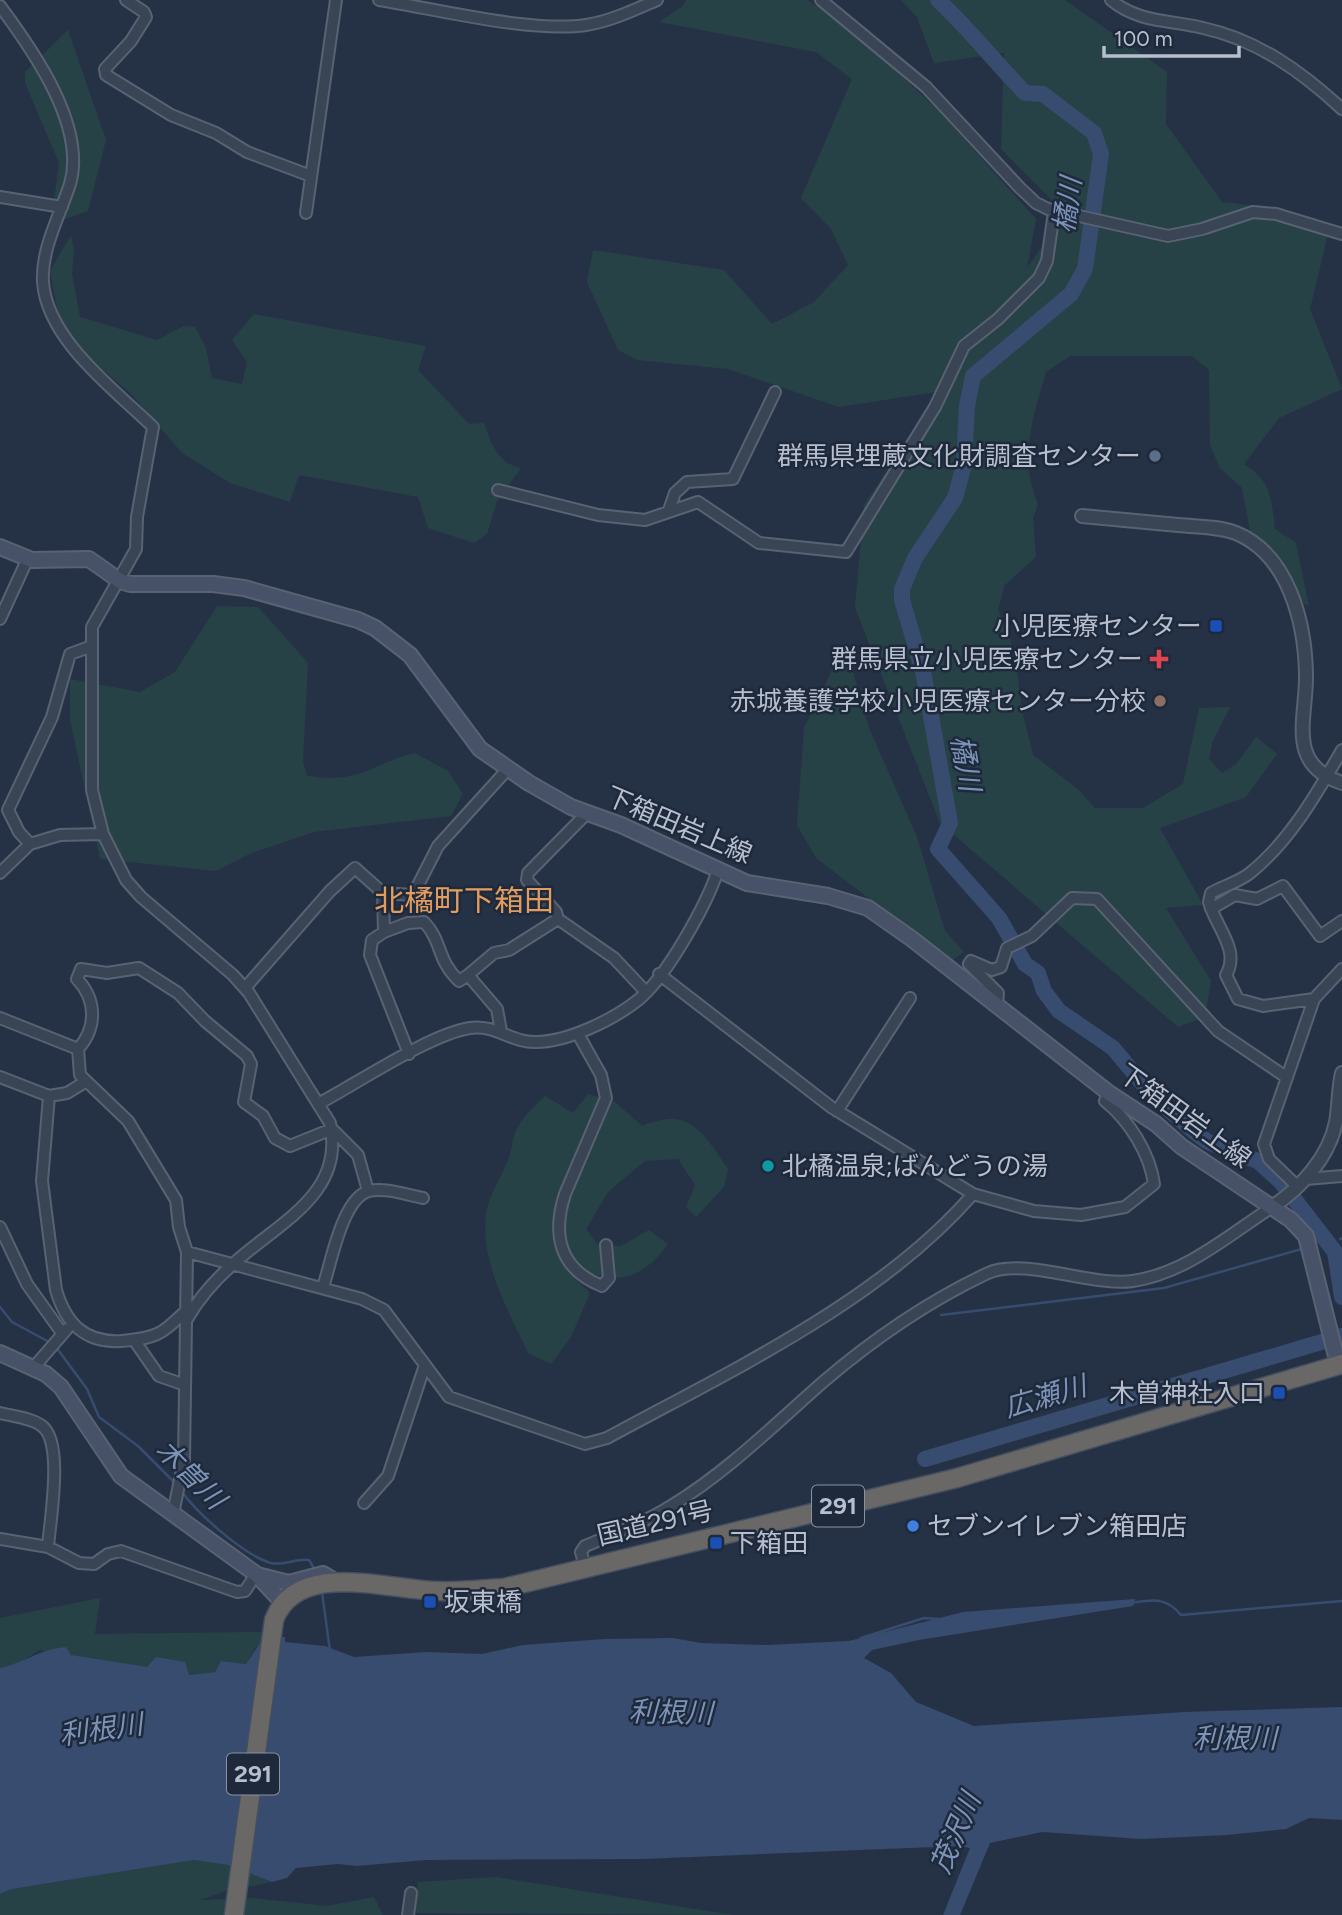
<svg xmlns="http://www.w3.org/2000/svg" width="1342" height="1915" viewBox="0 0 1342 1915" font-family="Figtree,'Noto Sans JP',sans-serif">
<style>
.green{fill:#274247}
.water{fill:#374c6e}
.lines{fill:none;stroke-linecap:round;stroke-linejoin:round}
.stream{stroke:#374c6e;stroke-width:2.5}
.river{stroke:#374c6e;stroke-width:16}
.minor-casing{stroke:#586272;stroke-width:14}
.tertiary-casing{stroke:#586272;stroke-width:16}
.secondary-casing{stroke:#586272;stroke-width:18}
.trunk-casing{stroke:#444f60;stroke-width:21}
.minor{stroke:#394455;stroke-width:10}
.tertiary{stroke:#394455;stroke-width:12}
.secondary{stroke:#475269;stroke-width:14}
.trunk{stroke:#6a6866;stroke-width:18}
.service-dot{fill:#5c6f8a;stroke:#1e293b;stroke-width:2.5}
.transit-dot{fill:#1a4fb4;stroke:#1e293b;stroke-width:2.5}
.health-dot{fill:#e0444e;stroke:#1e293b;stroke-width:2.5}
.education-dot{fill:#8d6e63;stroke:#1e293b;stroke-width:2.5}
.culture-dot{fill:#0f9aa8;stroke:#1e293b;stroke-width:2.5}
.shop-dot{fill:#3f7fe0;stroke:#1e293b;stroke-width:2.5}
.labels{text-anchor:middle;stroke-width:5;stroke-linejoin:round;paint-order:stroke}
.shield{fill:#1e293b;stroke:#8992a2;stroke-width:2}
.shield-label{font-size:24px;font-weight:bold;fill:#b7bfce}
.poi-label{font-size:26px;fill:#b7bfce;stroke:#1e293b;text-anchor:end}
.street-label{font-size:26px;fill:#b7bfce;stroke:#1e293b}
.water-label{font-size:28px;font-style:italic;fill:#7c93b8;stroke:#1e293b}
.quarter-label{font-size:30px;fill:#e19d60;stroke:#1e293b}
</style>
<rect width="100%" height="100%" fill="#253246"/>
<path class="green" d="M 686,0 L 807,0 L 850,28 L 941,113 L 1036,219 L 1027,268 L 1066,214 L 1001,149 L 1004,53 L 934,63 L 917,17 L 901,0 L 1065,0 L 1167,72 L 1166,124 L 1222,202 C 1261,205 1294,214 1329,230 L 1310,309 L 1342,389 L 1279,418 L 1244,464 C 1272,482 1271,498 1275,529 L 1296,543 L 1309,606 L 1297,600 L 1251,536 L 1242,488 L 1220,468 L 1210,445 L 1209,370 L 1192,356 L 1070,356 L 1046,372 C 1033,418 1018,458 1038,504 L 1033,518 L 1036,557 L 1004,586 L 998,610 L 1015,652 L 1022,711 L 1033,755 L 1079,790 L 1095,808 L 1143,808 L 1183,784 L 1199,708 L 1230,707 L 1212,743 L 1209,759 L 1222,773 L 1236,764 L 1256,737 L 1277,754 L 1246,797 L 1160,828 L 1203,905 L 1166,908 L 1211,981 L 1205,1017 L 1178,1027 L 940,823 L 855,608 L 864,505 L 952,374 L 936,392 L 839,407 L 728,369 L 637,360 L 618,350 L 587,282 L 593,250 L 724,270 L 772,324 L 814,302 L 848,265 L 831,229 L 801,198 L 852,79 L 816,52 L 659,22 L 683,6 Z
M 68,30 L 106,140 L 88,211 L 51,224 L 59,163 L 25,83 L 25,72 Z
M 71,235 L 74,251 L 72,274 L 80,317 L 157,340 L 184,326 L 195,327 L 206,348 L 212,378 L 242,384 L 247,362 L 232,340 L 254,314 L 426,346 L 418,370 L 469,424 L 484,423 C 491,443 498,464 521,468 L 497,501 L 487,534 L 474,543 L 428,528 L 418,497 L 299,475 L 290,502 L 230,483 L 182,453 L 132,395 L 77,347 L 58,313 L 50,271 Z
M 217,606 L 258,607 L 308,663 L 303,761 L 307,776 C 361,784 368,765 415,753 L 448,771 L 463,794 L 451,816 L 314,832 L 249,854 L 216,871 L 100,859 L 70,720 L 70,679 L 140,692 L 175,672 Z
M 845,644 L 869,728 L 917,837 L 945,931 L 964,952 L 951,961 L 816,858 L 797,825 L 804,728 Z
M 588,1094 L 615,1102 L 642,1126 C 691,1106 702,1132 728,1169 L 724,1187 L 696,1217 L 686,1207 L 695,1185 L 678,1159 L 645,1161 L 608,1192 L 586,1229 L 598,1245 L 621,1246 L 649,1230 L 668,1244 C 645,1277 615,1288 580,1267 L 574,1278 L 590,1293 L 571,1337 L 551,1364 L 528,1353 C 509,1311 480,1263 486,1215 C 489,1193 503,1175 510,1155 C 512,1148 512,1140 515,1133 C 521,1118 534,1107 545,1096 L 573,1113 Z
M 100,1598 L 95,1634 L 266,1632 L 261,1645 L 256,1647 L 246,1664 L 221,1661 L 215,1672 L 189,1675 L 39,1650 L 20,1663 L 0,1668 L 0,1618 Z
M 194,1860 L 228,1865 L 272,1882 L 226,1891 L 200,1900 L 252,1898 L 327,1906 L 374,1897 L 383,1915 L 246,1915 L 227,1911 L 226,1915 L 0,1915 L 0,1894 L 12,1889 Z
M 496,1877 L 733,1915 L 413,1913 L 418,1882 Z"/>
<path class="water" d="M 1135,1599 L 1133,1606 L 919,1640 L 872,1650 L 864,1658 L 891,1673 L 916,1702 L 974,1726 L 1184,1712 L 1342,1707 L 1342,1820 L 1309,1818 L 1286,1829 L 1227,1835 L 1141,1839 L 1042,1832 L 990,1843 L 960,1915 L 943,1915 L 970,1848 L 959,1846 L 643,1859 L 426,1860 L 357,1866 L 338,1864 L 296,1868 L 287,1878 L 272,1882 L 228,1865 L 194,1860 L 12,1889 L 0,1894 L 0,1668 C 27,1662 37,1650 66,1647 L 71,1655 L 147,1667 L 156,1657 L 185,1662 L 189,1675 L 215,1672 L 221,1661 L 246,1664 L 264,1637 L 285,1637 L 285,1642 L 325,1646 L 354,1657 L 426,1652 L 482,1654 L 523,1645 L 605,1639 L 673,1638 L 701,1643 L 768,1645 L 849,1641 L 963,1612 Z"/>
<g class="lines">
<path class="stream" d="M 1340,1239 L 1342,1238
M 0,1307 L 12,1322 L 51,1343
M 941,1315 L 1164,1288 L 1305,1248
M 56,1347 L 87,1389 L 99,1417 L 138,1446 L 176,1484
M 182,1492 C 198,1514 245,1556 271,1563 C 284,1566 296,1558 309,1560 L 316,1572
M 322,1592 L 330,1651
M 1130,1603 C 1153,1600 1165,1596 1181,1615 L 1342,1601
M 861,1638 L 924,1618 L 939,1619"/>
<path class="river" d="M 938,0 C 969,29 995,62 1025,93 L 1043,94 L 1094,133 L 1101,154 L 1085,269 L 1071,294 L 973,376 L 967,406 L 964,465 L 955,498 L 915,558 L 902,589 L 902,600 L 923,671 L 950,823 L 938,849 L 999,918 L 1025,964 L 1038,973 L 1044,991 L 1059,1011 L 1113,1048 L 1153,1096 L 1198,1135 L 1208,1142 L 1258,1161 L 1281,1182 L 1335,1252 L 1342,1297
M 925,1459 L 1342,1336"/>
<defs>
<path id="minor" d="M 126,0 L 144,12 L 146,17 L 131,41 L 105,69 L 106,75 L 171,115 L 216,133 L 247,152 L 311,176
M 379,0 C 436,9 531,33 586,25 C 611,21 634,10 657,0
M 821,0 L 926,87 L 1020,188 L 1036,203 L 1048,209 L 1168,236 L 1202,229 L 1253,212 L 1276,214 L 1342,234
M 1111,0 C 1138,23 1172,20 1203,28 C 1258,40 1302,72 1342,109
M 0,6 C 32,49 87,126 70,184 C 60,215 41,249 43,282 C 47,340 115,390 153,427 L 137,517 L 136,549 L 92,627 L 92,790 L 103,834 L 126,880 L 141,897 L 233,975 L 249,993 L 330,1123 C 346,1195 277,1223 232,1265 C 214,1281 199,1298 187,1319
M 0,197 L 62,207
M 306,213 L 336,0
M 498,490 L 598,515 L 645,520 L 698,502 L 759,543 L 846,552 L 935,407 L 964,346 L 998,319 L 1039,278 L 1047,261 L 1054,212
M 669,510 L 675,493 L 687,482 L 733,479 L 775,392
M 0,619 L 28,558
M 30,844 L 19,832 L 8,810 L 52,717 L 70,654 L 92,646
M 0,873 L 30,844 L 60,835 L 103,834
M 383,893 L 384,932 L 372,940 L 370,955 L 409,1054
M 1211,909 L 1235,895 L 1257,899 L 1283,886 L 1320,936 L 1342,921
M 558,919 L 556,912 L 527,880 L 528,873 L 587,813
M 384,932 L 408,923 L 424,922 C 443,942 436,959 459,981 L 468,975
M 659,974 L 831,1107 L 973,1194 L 1034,1211 L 1081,1215 L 1125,1207 L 1154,1184 C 1150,1154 1129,1120 1105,1101 L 1109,1093
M 245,988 L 330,891 L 355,868 L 383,893 L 413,895 L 438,846 L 506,771
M 1314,999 L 1263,1006 L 1238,999 L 1226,975 C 1241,950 1215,926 1209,902 L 1211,893 C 1223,886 1239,882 1250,873 C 1290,841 1317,793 1342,750
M 997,1004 L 998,993 L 969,964 L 971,961 L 992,970 L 1001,967 L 1007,948 L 1032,936 L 1072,898 L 1097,899 L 1218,1031 L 1286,1077
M 0,1018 L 78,1049
M 501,1031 L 497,1009 L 468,975 L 494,953 L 509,950 L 558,919 L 614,958 L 646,992
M 578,1034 L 601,1075 L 606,1098 L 565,1194 C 552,1234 559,1269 602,1286 L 609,1278 L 606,1245
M 0,1077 L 49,1096 L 42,1181 L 56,1290 C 66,1324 85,1343 121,1341 C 133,1340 148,1339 159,1333 C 169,1328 179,1317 188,1309
M 49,1096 L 67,1093 L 85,1082
M 318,1104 C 356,1084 430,1034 470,1028 C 495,1024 512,1043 536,1042 C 567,1042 613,1020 638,1000 C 666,978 707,904 718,870
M 837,1111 L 910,998
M 1306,1179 L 1342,1176
M 1298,1187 L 1269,1159 L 1264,1144 L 1314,999 L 1342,969
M 0,1227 L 27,1284 L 62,1333
M 187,1252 L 362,1299 L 384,1310 L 449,1397 L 585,1444 L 607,1438 C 730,1371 880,1301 973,1194
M 323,1287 C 331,1264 342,1198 369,1191 C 385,1187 407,1195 423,1198
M 134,1340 L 159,1376 L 185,1385
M 34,1367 L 67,1329
M 0,1413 C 12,1416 32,1418 42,1426 C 64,1442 50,1520 48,1547
M 364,1503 L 388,1476 L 425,1365
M 173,1514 L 184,1460 L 187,1252 L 179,1227 L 176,1200 L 128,1121 L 80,1075 L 78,1049 C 97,1028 97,1000 77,979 L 81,969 L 107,973 L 139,968 L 178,993 L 205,1021 L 247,1056 L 251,1064 L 244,1102 L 263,1116 L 275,1138 L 290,1146 L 332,1129 L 358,1155 L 368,1191
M 0,1539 L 48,1547 L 79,1563 L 94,1564 L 108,1554 L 121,1551 L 237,1592 L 245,1591 L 256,1574
M 585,1567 L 581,1552 L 585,1546 C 614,1534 644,1523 671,1506 C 727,1472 774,1425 823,1382 C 871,1341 929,1301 986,1274 C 1022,1256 1091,1287 1133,1281 C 1186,1273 1229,1235 1272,1207
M 408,1915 L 411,1893"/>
<path id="tertiary" d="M 1082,516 C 1114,519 1146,522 1178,525 C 1197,527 1218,526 1236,533 C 1289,555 1305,623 1306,674 C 1307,718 1285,764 1342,783
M 1272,1207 C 1301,1188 1329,1157 1336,1122 C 1339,1106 1338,1090 1342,1073"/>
<path id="secondary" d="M 0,547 L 32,560 L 89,559 L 120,581 L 130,584 L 213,584 L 244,588 L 358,620 L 375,628 L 410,655 L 480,749 L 529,783 L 571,807 L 621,825 L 747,883 L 828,896 L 868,908 L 912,939 L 1109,1093 L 1156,1124 L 1182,1147 L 1291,1220 L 1306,1236 L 1338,1364
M 0,1353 L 46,1374 L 61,1387 L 121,1476 L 256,1574 L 283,1603
M 257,1575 L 289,1583 L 323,1574 L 338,1583"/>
<path id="trunk" d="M 234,1915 L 274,1620 C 297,1559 389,1590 438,1591 C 460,1592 482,1589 504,1588 L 957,1478 L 1342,1364"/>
</defs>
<use href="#minor" class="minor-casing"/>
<use href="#tertiary" class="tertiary-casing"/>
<use href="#secondary" class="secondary-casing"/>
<use href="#trunk" class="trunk-casing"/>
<use href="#minor" class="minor"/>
<use href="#tertiary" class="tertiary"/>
<use href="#secondary" class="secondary"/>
<use href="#trunk" class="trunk"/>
</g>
<circle class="service-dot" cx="1155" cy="456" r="7"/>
<g class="transit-dot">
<rect x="1209" y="619" width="14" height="14" rx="3.5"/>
<rect x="1272" y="1386" width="14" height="14" rx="3.5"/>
<rect x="709" y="1536" width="14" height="14" rx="3.5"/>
<rect x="423" y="1595" width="14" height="14" rx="3.5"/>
</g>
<path class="health-dot" d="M1155.5 648.5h7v7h7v7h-7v7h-7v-7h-7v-7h7z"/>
<circle class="education-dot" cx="1160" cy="701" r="7"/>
<circle class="culture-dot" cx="768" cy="1166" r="7"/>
<circle class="shop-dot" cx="913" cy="1526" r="7"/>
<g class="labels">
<g class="shield">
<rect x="812" y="1485.5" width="52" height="41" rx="5"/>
<rect x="227" y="1753.5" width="52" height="41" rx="5"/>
</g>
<g class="shield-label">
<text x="838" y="1514">291</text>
<text x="253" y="1782">291</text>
</g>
<g class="poi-label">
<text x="1141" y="465">群馬県埋蔵文化財調査センター</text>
<text x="1202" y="635">小児医療センター</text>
<text x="1143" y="668">群馬県立小児医療センター</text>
<text x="1146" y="710">赤城養護学校小児医療センター分校</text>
<text x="782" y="1175" text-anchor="start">北橘温泉;ばんどうの湯</text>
<text x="1265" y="1402">木曽神社入口</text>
<text x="927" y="1535" text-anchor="start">セブンイレブン箱田店</text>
<text x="730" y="1552" text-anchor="start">下箱田</text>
<text x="444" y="1611" text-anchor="start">坂東橋</text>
</g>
<g class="street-label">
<text transform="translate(679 825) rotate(23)" y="9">下箱田岩上線</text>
<text transform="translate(1185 1116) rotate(36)" y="9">下箱田岩上線</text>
<text transform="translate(655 1523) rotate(-13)" y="9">国道291号</text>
</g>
<g class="water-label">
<text transform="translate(1067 205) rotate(-82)" y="10">橘川</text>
<text transform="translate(966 763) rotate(80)" y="10">橘川</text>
<text transform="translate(1045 1396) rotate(-16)" y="10">広瀬川</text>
<text transform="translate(191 1474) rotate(45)" y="10">木曽川</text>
<text transform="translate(671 1712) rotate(1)" y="10">利根川</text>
<text transform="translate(101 1729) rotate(-8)" y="10">利根川</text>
<text x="1235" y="1748">利根川</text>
<text transform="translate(955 1833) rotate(-67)" y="10">茂沢川</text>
</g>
<g class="quarter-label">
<text x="464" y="911">北橘町下箱田</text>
</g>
</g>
<path d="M1104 46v10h135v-10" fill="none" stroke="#b7bfce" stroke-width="3.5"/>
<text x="1114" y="46" font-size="21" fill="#b7bfce" stroke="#1e293b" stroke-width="5" paint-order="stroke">100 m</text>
</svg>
